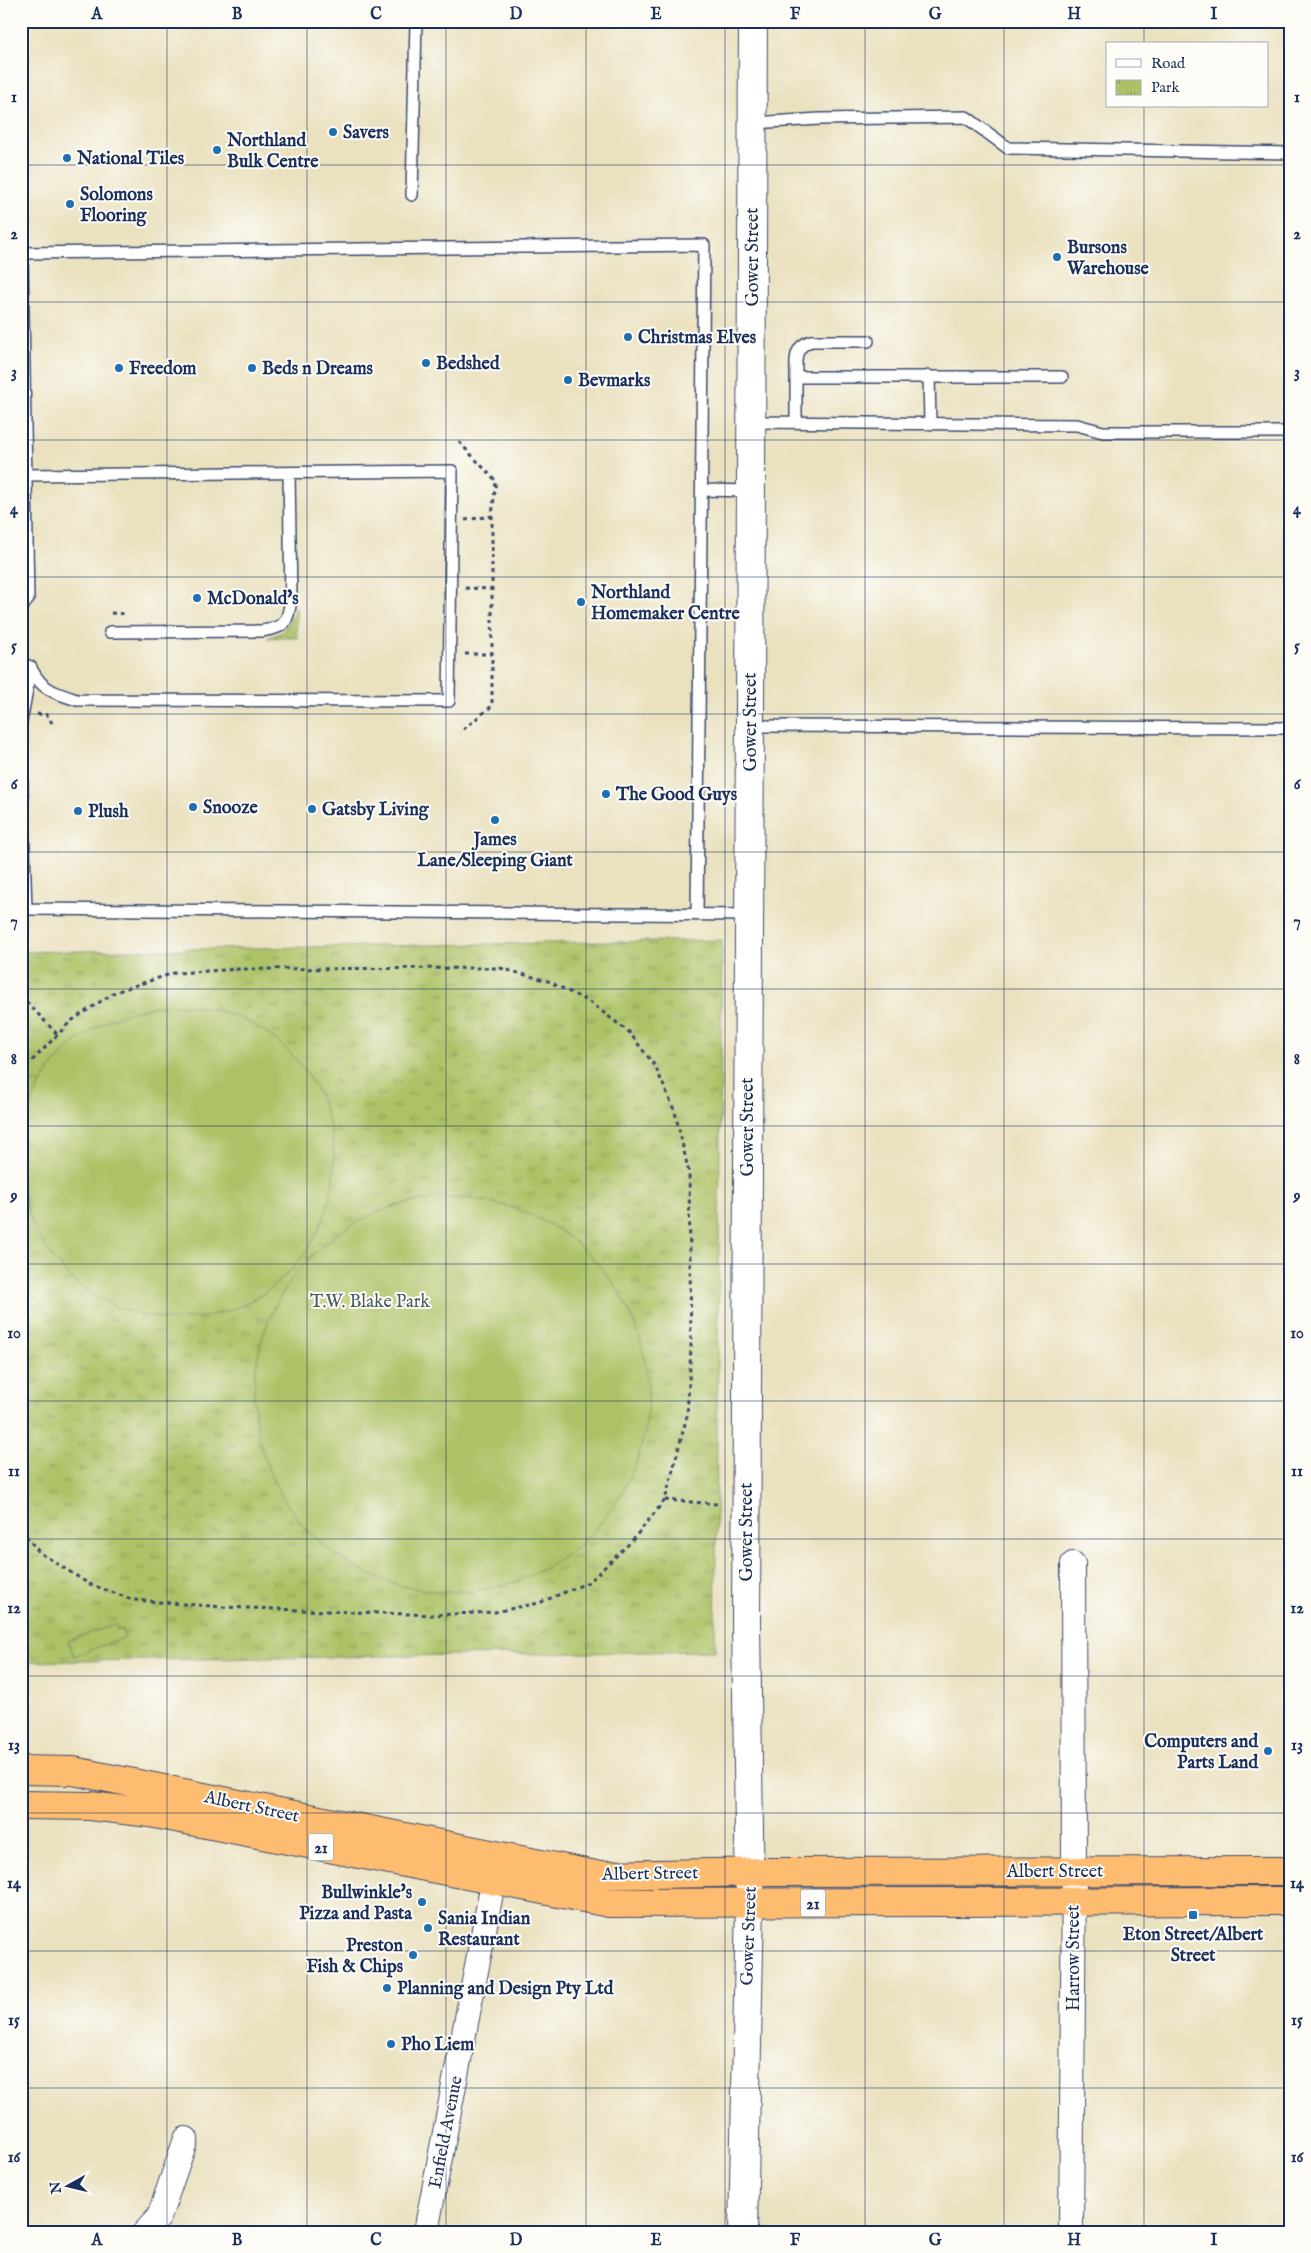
<svg xmlns="http://www.w3.org/2000/svg" width="1311" height="2253" viewBox="0 0 1311 2253" font-family="'IM FELL English',serif">
<style>
.park{fill:url(#park-tufts);stroke:#647862}
.garden{fill:url(#garden-furrows);stroke:#647862}
.pitch{fill:#adc266;stroke:#647862}
.lines{fill:none;stroke-linecap:round;stroke-linejoin:round}
.service-casing{stroke:#3a4a6d;stroke-width:14}
.minor-casing{stroke:#3a4a6d;stroke-width:26}
.tertiary-casing{stroke:#3a4a6d;stroke-width:30}
.trunk-casing{stroke:#3a4a6d;stroke-width:30}
.path{stroke:#3a4a6d;stroke-width:3;stroke-dasharray:4 4;stroke-linecap:butt}
.service{stroke:#fff;stroke-width:11}
.minor{stroke:#fff;stroke-width:24}
.tertiary{stroke:#fff;stroke-width:28}
.trunk{stroke:#febc70;stroke-width:28}
.grid{fill:none;stroke:#1b2f5e;stroke-width:1;stroke-opacity:0.55}
.poi-dot{fill:#1f6fb2;stroke:#fdfcf7;stroke-width:2}
.labels{text-anchor:middle;stroke-width:4;stroke-linejoin:round;paint-order:stroke}
.shield{fill:#fdfcf7;stroke:#5f6c8c;stroke-width:1}
.shield-label{font-size:16px;font-weight:bold;fill:#1b2f5e}
.poi-label{font-size:18px;font-weight:bold;fill:#1b2f5e;stroke:#fdfcf7;text-anchor:start}
.street-label{font-size:18px;fill:#1b2f5e;stroke:#fdfcf7}
.park-label{font-size:18px;fill:#475b60;stroke:#fdfcf7}
.neatline{fill:none;stroke:#1b2f5e;stroke-width:2}
.grid-label{font-size:16px;text-anchor:middle;font-weight:bold;fill:#1b2f5e}
</style>
<defs>
<pattern id="park-tufts" width="24" height="20" patternUnits="userSpaceOnUse" patternTransform="scale(1.25)"><rect width="24" height="20" fill="#adc266"/><path d="M3 7l-1-3M5 7V3M7 7l1-3M15 17l-1-3M17 17v-4M19 17l1-3" fill="none" stroke="#8c9e57"/></pattern>
<pattern id="garden-furrows" width="10" height="10" patternUnits="userSpaceOnUse" patternTransform="scale(1.25)"><rect width="10" height="10" fill="#adc266"/><path d="M-1 1l2-2M0 10L10 0M9 11l2-2" fill="none" stroke="#8c9e57"/></pattern>
</defs>
<rect width="100%" height="100%" fill="#fdfcf7"/>
<filter id="ink" filterUnits="userSpaceOnUse"><feTurbulence type="fractalNoise" baseFrequency=".02" numOctaves="2"/><feDisplacementMap in="SourceGraphic" scale="10" xChannelSelector="R" yChannelSelector="G"/><feConvolveMatrix kernelMatrix="1 2 1 2 8 2 1 2 1" color-interpolation-filters="sRGB"/></filter>
<filter id="wash" filterUnits="userSpaceOnUse"><feTurbulence type="fractalNoise" baseFrequency=".0096" numOctaves="4" result="noise"/><feDisplacementMap in="SourceGraphic" scale="20" xChannelSelector="R" yChannelSelector="G"/><feGaussianBlur stdDeviation="1.12" result="paint"/><feColorMatrix in="noise" values="0 0 0 0 0 0 0 0 0 0 0 0 0 0 0 0 0 1.4 0 .05"/><feComposite in="paint" operator="in"/></filter>
<g filter="url(#wash)">
<rect width="100%" height="100%" fill="#eae1bf"/>
<path class="park" d="M 722,940 L 715,1651 L 21,1662 L 21,952 Z"/>
<path class="garden" d="M 296,607 L 297,638 L 267,638 L 283,632 Z"/>
<path class="pitch" d="M20 1162a157 157 0 1 1 314 0a157 157 0 1 1-314 0Z
M254 1395a197 197 0 1 1 394 0a197 197 0 1 1-394 0Z
M 115,1624 L 117,1630 L 122,1629 L 125,1637 L 74,1656 L 68,1641 Z"/>
</g>
<g filter="url(#ink)">
<g class="lines">
<defs>
<path id="service" d="M 753,123 L 820,119 L 966,117 L 1008,148 L 1290,153
M 412,195 L 416,21
M 21,253 L 704,245 L 697,914
M 929,376 L 930,423
M 796,377 C 796,361 793,347 811,341 L 868,341
M 752,422 L 1077,425 L 1103,432 L 1290,432
M 796,422 L 796,377 L 1062,377
M 702,490 L 751,491
M 21,608 L 28,599 L 22,253
M 110,632 L 262,631 C 286,627 287,623 291,600 L 289,473
M 21,662 C 34,668 32,673 40,682 C 49,692 65,696 77,700 L 449,701 L 452,471 L 26,475
M 21,722 L 31,667
M 750,726 L 1290,728
M 21,760 L 26,909 L 748,915"/>
<path id="minor" d="M 145,2232 L 159,2217 L 186,2139
M 429,2232 L 427,2226 L 497,1862
M 1071,2232 L 1074,1871 L 1073,1564"/>
<path id="tertiary" d="M 743,2232 L 750,1903 L 746,1624 L 753,21"/>
<path id="trunk" d="M 21,1770 L 73,1771 L 596,1875 L 773,1872 L 1290,1871
M 21,1805 L 90,1806 L 150,1813 L 609,1903 L 1290,1901"/>
</defs>
<use href="#service" class="service-casing"/>
<use href="#minor" class="minor-casing"/>
<use href="#tertiary" class="tertiary-casing"/>
<use href="#trunk" class="trunk-casing"/>
<path class="path" d="M 459,442 L 496,481 L 492,516 L 492,706 L 460,732
M 465,520 L 492,516
M 465,588 L 492,589
M 111,613 L 127,614
M 465,654 L 492,654
M 37,714 L 47,715 L 52,723
M 21,996 L 57,1034
M 21,1072 L 71,1021 L 115,992 L 174,973 L 240,969 L 500,968 L 548,981 L 591,1003 L 629,1032 L 655,1066 L 675,1112 L 689,1173 L 691,1348 L 687,1416 L 665,1500 L 631,1542 L 589,1582 L 539,1603 L 495,1612 L 433,1615 L 222,1607 L 134,1600 L 89,1584 L 39,1552 L 21,1530
M 665,1500 L 717,1504"/>
<use href="#service" class="service"/>
<use href="#minor" class="minor"/>
<use href="#tertiary" class="tertiary"/>
<use href="#trunk" class="trunk"/>
</g>
</g>
<path class="grid" d="M 167,21 L 167,2232M 307,21 L 307,2232M 446,21 L 446,2232M 586,21 L 586,2232M 725,21 L 725,2232M 865,21 L 865,2232M 1004,21 L 1004,2232M 1144,21 L 1144,44M 1144,106 L 1144,2232M 21,165 L 1290,165M 21,302 L 1290,302M 21,440 L 1290,440M 21,577 L 1290,577M 21,714 L 1290,714M 21,852 L 1290,852M 21,989 L 1290,989M 21,1126 L 1290,1126M 21,1264 L 1290,1264M 21,1401 L 1290,1401M 21,1539 L 1290,1539M 21,1676 L 1290,1676M 21,1813 L 1290,1813M 21,1951 L 1290,1951M 21,2088 L 1290,2088"/>
<g class="poi-dot">
<circle cx="333" cy="132" r="5"/>
<circle cx="217" cy="150" r="5"/>
<circle cx="67" cy="158" r="5"/>
<circle cx="70" cy="204" r="5"/>
<circle cx="1057" cy="257" r="5"/>
<circle cx="628" cy="337" r="5"/>
<circle cx="426" cy="363" r="5"/>
<circle cx="119" cy="368" r="5"/>
<circle cx="252" cy="368" r="5"/>
<circle cx="568" cy="380" r="5"/>
<circle cx="197" cy="598" r="5"/>
<circle cx="581" cy="602" r="5"/>
<circle cx="606" cy="794" r="5"/>
<circle cx="193" cy="807" r="5"/>
<circle cx="312" cy="809" r="5"/>
<circle cx="78" cy="811" r="5"/>
<circle cx="495" cy="820" r="5"/>
<circle cx="1268" cy="1751" r="5"/>
<circle cx="422" cy="1902" r="5"/>
<rect x="1188" y="1910" width="10" height="10" rx="2.5"/>
<circle cx="428" cy="1928" r="5"/>
<circle cx="413" cy="1955" r="5"/>
<circle cx="387" cy="1988" r="5"/>
<circle cx="391" cy="2044" r="5"/>
</g>
<g class="labels">
<g class="shield">
<rect x="308.5" y="1833.5" width="25" height="27" rx="4"/>
<rect x="800.5" y="1889.5" width="25" height="27" rx="4"/>
</g>
<g class="shield-label">
<text x="321" y="1853">21</text>
<text x="813" y="1909">21</text>
</g>
<g class="poi-label">
<text x="343" y="138">Savers</text>
<text x="227" y="146">Northland<tspan x="227" dy="21">Bulk Centre</tspan></text>
<text x="77" y="164">National Tiles</text>
<text x="80" y="200">Solomons<tspan x="80" dy="21">Flooring</tspan></text>
<text x="1067" y="253">Bursons<tspan x="1067" dy="21">Warehouse</tspan></text>
<text x="638" y="343">Christmas Elves</text>
<text x="436" y="369">Bedshed</text>
<text x="129" y="374">Freedom</text>
<text x="262" y="374">Beds n Dreams</text>
<text x="578" y="386">Bevmarks</text>
<text x="591" y="598">Northland<tspan x="591" dy="21">Homemaker Centre</tspan></text>
<text x="207" y="604">McDonald's</text>
<text x="616" y="800">The Good Guys</text>
<text x="203" y="813">Snooze</text>
<text x="322" y="815">Gatsby Living</text>
<text x="88" y="817">Plush</text>
<text x="495" y="845" text-anchor="middle">James<tspan x="495" dy="21">Lane/Sleeping Giant</tspan></text>
<text x="1258" y="1747" text-anchor="end">Computers and<tspan x="1258" dy="21">Parts Land</tspan></text>
<text x="412" y="1898" text-anchor="end">Bullwinkle's<tspan x="412" dy="21">Pizza and Pasta</tspan></text>
<text x="438" y="1924">Sania Indian<tspan x="438" dy="21">Restaurant</tspan></text>
<text x="1193" y="1940" text-anchor="middle">Eton Street/Albert<tspan x="1193" dy="21">Street</tspan></text>
<text x="403" y="1951" text-anchor="end">Preston<tspan x="403" dy="21">Fish &amp; Chips</tspan></text>
<text x="397" y="1994">Planning and Design Pty Ltd</text>
<text x="401" y="2050">Pho Liem</text>
</g>
<g class="street-label">
<text transform="translate(752 257) rotate(-90)" y="6">Gower Street</text>
<text transform="translate(750 722) rotate(-90)" y="6">Gower Street</text>
<text transform="translate(747 1127) rotate(-90)" y="6">Gower Street</text>
<text transform="translate(746 1532) rotate(-90)" y="6">Gower Street</text>
<text transform="translate(252 1806) rotate(12)" y="6">Albert Street</text>
<text x="1055" y="1877">Albert Street</text>
<text transform="translate(650 1873) rotate(-1)" y="6">Albert Street</text>
<text transform="translate(748 1936) rotate(-88)" y="6">Gower Street</text>
<text transform="translate(1073 1958) rotate(-90)" y="6">Harrow Street</text>
<text transform="translate(445 2132) rotate(-79)" y="6">Enfield Avenue</text>
</g>
<g class="park-label">
<text x="370" y="1307">T.W. Blake Park</text>
</g>
</g>
<rect width="1311" height="2253" fill="none" stroke="#fdfcf7" stroke-width="55"/>
<rect x="1106" y="42" width="162" height="65" fill="#fdfcf7" stroke="#a3aaba"/>
<rect x="1116" y="59" width="25" height="8" fill="#ffffff" stroke="#a3aaba"/>
<text x="1151" y="68" font-size="15" fill="#1b2f5e">Road</text>
<rect x="1116" y="80" width="25" height="15" fill="url(#park-tufts)" stroke="#a3aaba"/>
<text x="1151" y="92" font-size="15" fill="#1b2f5e">Park</text>
<g transform="translate(68 2186) rotate(262)" stroke="#fdfcf7" stroke-width="4" paint-order="stroke">
<path d="M0-4L9 19L0 12L-9 19Z" fill="#1b2f5e"/>
<text y="-8" font-size="14" font-weight="bold" text-anchor="middle" fill="#1b2f5e">N</text>
</g>
<rect x="28" y="28" width="1256" height="2198" class="neatline"/>
<g class="grid-label">
<text x="97" y="19">A</text>
<text x="237" y="19">B</text>
<text x="376" y="19">C</text>
<text x="516" y="19">D</text>
<text x="656" y="19">E</text>
<text x="795" y="19">F</text>
<text x="935" y="19">G</text>
<text x="1074" y="19">H</text>
<text x="1214" y="19">I</text>
<text x="14" y="102">1</text>
<text x="1297" y="102">1</text>
<text x="14" y="239">2</text>
<text x="1297" y="239">2</text>
<text x="14" y="377">3</text>
<text x="1297" y="377">3</text>
<text x="14" y="514">4</text>
<text x="1297" y="514">4</text>
<text x="14" y="651">5</text>
<text x="1297" y="651">5</text>
<text x="14" y="789">6</text>
<text x="1297" y="789">6</text>
<text x="14" y="926">7</text>
<text x="1297" y="926">7</text>
<text x="14" y="1064">8</text>
<text x="1297" y="1064">8</text>
<text x="14" y="1201">9</text>
<text x="1297" y="1201">9</text>
<text x="14" y="1338">10</text>
<text x="1297" y="1338">10</text>
<text x="14" y="1476">11</text>
<text x="1297" y="1476">11</text>
<text x="14" y="1613">12</text>
<text x="1297" y="1613">12</text>
<text x="14" y="1750">13</text>
<text x="1297" y="1750">13</text>
<text x="14" y="1888">14</text>
<text x="1297" y="1888">14</text>
<text x="14" y="2025">15</text>
<text x="1297" y="2025">15</text>
<text x="14" y="2162">16</text>
<text x="1297" y="2162">16</text>
<text x="97" y="2245">A</text>
<text x="237" y="2245">B</text>
<text x="376" y="2245">C</text>
<text x="516" y="2245">D</text>
<text x="656" y="2245">E</text>
<text x="795" y="2245">F</text>
<text x="935" y="2245">G</text>
<text x="1074" y="2245">H</text>
<text x="1214" y="2245">I</text>
</g>
</svg>
